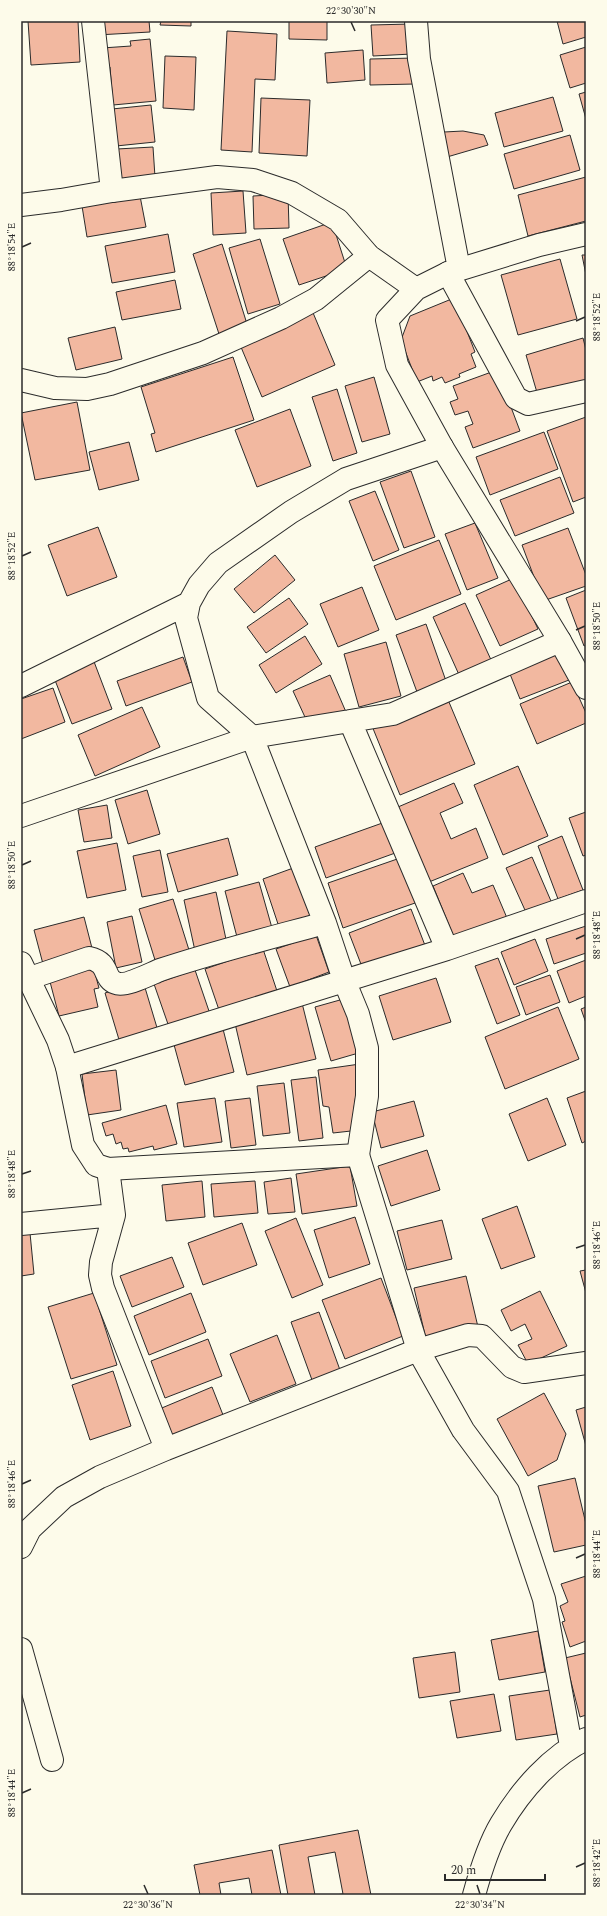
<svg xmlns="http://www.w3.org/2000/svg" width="607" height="1916" viewBox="0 0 607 1916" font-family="Spectral,serif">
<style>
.building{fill:#f2b8a0;stroke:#2b2b2b}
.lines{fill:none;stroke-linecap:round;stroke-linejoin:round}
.minor-casing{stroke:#2b2b2b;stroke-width:24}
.tertiary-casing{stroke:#2b2b2b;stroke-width:24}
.minor{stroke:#fdfbea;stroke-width:22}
.tertiary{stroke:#fdfbea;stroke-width:22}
.ticks{fill:none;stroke:#2b2b2b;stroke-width:1.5}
.neatline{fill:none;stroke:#2b2b2b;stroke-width:1.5}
.ticks-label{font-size:10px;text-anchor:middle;fill:#2b2b2b}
</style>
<rect width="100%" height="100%" fill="#fdfbea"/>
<path class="building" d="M 28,21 L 78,21 L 80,62 L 31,65 Z
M 96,21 L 149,21 L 150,32 L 97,35 Z
M 161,21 L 191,21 L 191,26 L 160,25 Z
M 289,21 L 327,21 L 327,40 L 289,39 Z
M 557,21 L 586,21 L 586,37 L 563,44 Z
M 411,24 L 412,54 L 373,56 L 371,25 Z
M 227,31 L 277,34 L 275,80 L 255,79 L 252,152 L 221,150 Z
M 150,39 L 156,101 L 113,105 L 110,67 L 104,67 L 102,48 L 131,46 L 130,41 Z
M 586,47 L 586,83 L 570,88 L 560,55 Z
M 363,50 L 365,80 L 327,83 L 325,53 Z
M 165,56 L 196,57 L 194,110 L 163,108 Z
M 415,58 L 415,84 L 370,85 L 370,59 Z
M 586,92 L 586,119 L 579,94 Z
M 553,97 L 563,131 L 504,147 L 495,113 Z
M 261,98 L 310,100 L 307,156 L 259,153 Z
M 151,105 L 155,142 L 116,146 L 112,109 Z
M 463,131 L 484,135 L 488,145 L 447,157 L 444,132 Z
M 570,135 L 580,170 L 514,189 L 504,154 Z
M 153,147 L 155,177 L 119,179 L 117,149 Z
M 586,177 L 586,221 L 528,236 L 518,195 Z
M 243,191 L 246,233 L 213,235 L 211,193 Z
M 288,194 L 289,228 L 254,229 L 253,196 Z
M 140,196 L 146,227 L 87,237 L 82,206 Z
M 332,222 L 347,269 L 299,285 L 283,239 Z
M 168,234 L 175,272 L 112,283 L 105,246 Z
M 260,239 L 280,304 L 248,314 L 229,248 Z
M 222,244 L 247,324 L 219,334 L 193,254 Z
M 582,255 L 586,255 L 586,275 Z
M 560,259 L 577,319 L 518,335 L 501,275 Z
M 175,280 L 181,309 L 122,320 L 116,292 Z
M 454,298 L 475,352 L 471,354 L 476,367 L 459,374 L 460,377 L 445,383 L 442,377 L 433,381 L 432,376 L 417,382 L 401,340 L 410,316 Z
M 311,308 L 335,365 L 262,397 L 238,340 Z
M 115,327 L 122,359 L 76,370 L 68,338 Z
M 583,338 L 586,350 L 586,382 L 538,396 L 526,355 Z
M 233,357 L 254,420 L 156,452 L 151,434 L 155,433 L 141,387 Z
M 497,370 L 520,431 L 473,448 L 465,427 L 473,424 L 468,411 L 455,415 L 450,402 L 458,399 L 453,386 Z
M 374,377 L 390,434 L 362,442 L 345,386 Z
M 337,389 L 357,453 L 333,461 L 312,397 Z
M 77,402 L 90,470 L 35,480 L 21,413 Z
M 290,409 L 311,466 L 257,487 L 235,430 Z
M 586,417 L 586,497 L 573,502 L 547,431 Z
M 544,432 L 558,469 L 490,495 L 476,457 Z
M 129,442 L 139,480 L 99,490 L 89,452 Z
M 411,471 L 435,537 L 404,548 L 380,482 Z
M 560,477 L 574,513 L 515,536 L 500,500 Z
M 375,491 L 399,550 L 373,561 L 349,501 Z
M 475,523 L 498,578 L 467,590 L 445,534 Z
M 98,527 L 117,577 L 67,596 L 48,545 Z
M 568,528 L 586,575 L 586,586 L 543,601 L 522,545 Z
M 439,540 L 461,594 L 396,620 L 374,566 Z
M 275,555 L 295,580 L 254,613 L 234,589 Z
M 514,578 L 538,629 L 500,646 L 476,595 Z
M 362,587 L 379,630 L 338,647 L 320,604 Z
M 586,590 L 586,645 L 584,646 L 566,598 Z
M 289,598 L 308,624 L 266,653 L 247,627 Z
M 465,603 L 492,662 L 460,677 L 433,617 Z
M 426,624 L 446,681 L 417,692 L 396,635 Z
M 305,636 L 322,664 L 276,693 L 259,665 Z
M 386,642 L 401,696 L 359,707 L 344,654 Z
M 557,650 L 569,680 L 520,699 L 508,669 Z
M 183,657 L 192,682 L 126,706 L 117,681 Z
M 93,659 L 112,709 L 72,724 L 53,675 Z
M 330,675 L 346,712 L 310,728 L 293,691 Z
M 572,682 L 586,713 L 586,723 L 537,744 L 520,704 Z
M 53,688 L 65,722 L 21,739 L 21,699 Z
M 446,695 L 475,764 L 400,795 L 372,726 Z
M 142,707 L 160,747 L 95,776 L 78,735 Z
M 518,766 L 548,836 L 503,855 L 474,785 Z
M 454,783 L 463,803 L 440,813 L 451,839 L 476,828 L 488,858 L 429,882 L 398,807 Z
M 147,790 L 160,834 L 128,844 L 115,800 Z
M 107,805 L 112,838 L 84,842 L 78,810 Z
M 586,812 L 586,855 L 583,856 L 569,818 Z
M 388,821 L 398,852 L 326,878 L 315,847 Z
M 562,836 L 583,890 L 558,899 L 538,846 Z
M 228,838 L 238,875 L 178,892 L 167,854 Z
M 117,843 L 126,890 L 87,898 L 77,851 Z
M 160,850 L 168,892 L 142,897 L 133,856 Z
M 403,857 L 418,902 L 343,928 L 328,883 Z
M 532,857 L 554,908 L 529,919 L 506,868 Z
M 296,867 L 312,916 L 279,927 L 263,879 Z
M 463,873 L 472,893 L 493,885 L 507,918 L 455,940 L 433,886 Z
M 259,882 L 272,928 L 237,937 L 225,891 Z
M 216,892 L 227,944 L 195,951 L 184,900 Z
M 173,899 L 189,950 L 155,960 L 139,909 Z
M 411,909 L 426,948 L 364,972 L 349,933 Z
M 132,916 L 142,962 L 116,968 L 107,922 Z
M 84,917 L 93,952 L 43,964 L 34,930 Z
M 586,926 L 586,953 L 554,964 L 546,939 Z
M 316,935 L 329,972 L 290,987 L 276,949 Z
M 535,939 L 548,971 L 514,985 L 501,952 Z
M 263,949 L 277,991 L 219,1010 L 205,969 Z
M 498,958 L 520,1015 L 497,1024 L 475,966 Z
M 586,960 L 586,996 L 569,1003 L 557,971 Z
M 93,966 L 99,988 L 94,989 L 98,1007 L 59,1016 L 49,978 Z
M 195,970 L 210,1014 L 169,1027 L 154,984 Z
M 550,975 L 560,1002 L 526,1015 L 516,987 Z
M 436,978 L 451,1022 L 393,1040 L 379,996 Z
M 143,981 L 158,1031 L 120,1043 L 105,993 Z
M 347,998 L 362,1052 L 331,1061 L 315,1007 Z
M 302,1003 L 316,1059 L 247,1075 L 234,1019 Z
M 558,1007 L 579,1059 L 505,1089 L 485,1037 Z
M 586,1007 L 586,1023 L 581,1009 Z
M 223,1029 L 234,1072 L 185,1085 L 173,1041 Z
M 360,1064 L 351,1131 L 333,1133 L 329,1107 L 323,1106 L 318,1070 Z
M 116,1070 L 121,1110 L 87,1115 L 82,1074 Z
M 316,1077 L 323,1138 L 299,1141 L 291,1080 Z
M 284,1083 L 290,1133 L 263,1136 L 257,1086 Z
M 586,1091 L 586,1141 L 582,1143 L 567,1098 Z
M 215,1098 L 222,1142 L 184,1147 L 177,1103 Z
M 250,1098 L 256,1145 L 231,1148 L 225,1101 Z
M 547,1098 L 566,1145 L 528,1161 L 509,1114 Z
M 414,1101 L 424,1136 L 381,1148 L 372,1112 Z
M 166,1105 L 177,1144 L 154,1150 L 153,1146 L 129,1152 L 128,1148 L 123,1149 L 121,1142 L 116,1144 L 113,1134 L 106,1136 L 102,1123 Z
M 427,1150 L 440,1190 L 391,1206 L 378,1166 Z
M 350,1166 L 357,1206 L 302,1214 L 296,1174 Z
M 291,1178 L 295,1212 L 268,1214 L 264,1182 Z
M 202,1181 L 205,1217 L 166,1221 L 162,1185 Z
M 255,1181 L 258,1213 L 214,1217 L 211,1184 Z
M 517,1206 L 535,1257 L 501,1269 L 482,1219 Z
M 355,1217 L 370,1264 L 329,1278 L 314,1230 Z
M 296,1218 L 323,1285 L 292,1298 L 265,1231 Z
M 442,1220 L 452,1259 L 407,1270 L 397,1231 Z
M 242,1223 L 257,1265 L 203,1285 L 188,1243 Z
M 30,1233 L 34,1274 L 21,1276 L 21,1234 Z
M 172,1257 L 184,1287 L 132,1307 L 120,1276 Z
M 586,1270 L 586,1293 L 580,1271 Z
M 466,1276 L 478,1327 L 426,1339 L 414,1288 Z
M 381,1278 L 403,1336 L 345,1359 L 322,1300 Z
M 540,1291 L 567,1346 L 528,1364 L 518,1345 L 532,1339 L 525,1324 L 511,1331 L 501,1310 Z
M 94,1293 L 117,1365 L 71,1379 L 48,1307 Z
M 191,1293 L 206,1332 L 149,1355 L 134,1316 Z
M 319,1312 L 340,1370 L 312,1380 L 291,1322 Z
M 277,1335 L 296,1384 L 250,1402 L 230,1354 Z
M 208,1339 L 222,1376 L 165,1398 L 151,1361 Z
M 113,1371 L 131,1426 L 90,1440 L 72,1385 Z
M 212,1387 L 225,1420 L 169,1441 L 157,1410 Z
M 544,1393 L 566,1434 L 557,1460 L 528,1476 L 497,1419 Z
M 586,1407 L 586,1446 L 576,1410 Z
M 575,1478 L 586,1524 L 586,1545 L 554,1552 L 538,1486 Z
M 586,1576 L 586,1641 L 570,1647 L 562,1622 L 565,1621 L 560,1606 L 568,1602 L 561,1584 Z
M 538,1631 L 545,1672 L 499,1680 L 491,1640 Z
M 455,1652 L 460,1692 L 419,1698 L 413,1658 Z
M 586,1653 L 586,1715 L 580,1717 L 565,1658 Z
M 550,1690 L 557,1734 L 516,1740 L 509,1696 Z
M 494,1694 L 501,1731 L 457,1738 L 450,1701 Z
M 358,1830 L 371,1895 L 335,1895 L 343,1894 L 335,1852 L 308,1857 L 315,1895 L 288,1895 L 279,1845 Z
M 272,1850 L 281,1895 L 252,1895 L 249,1878 L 219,1883 L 221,1895 L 200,1895 L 194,1865 Z"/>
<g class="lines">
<defs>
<path id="minor" d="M 93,21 L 112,191
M 416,21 L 419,59 L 459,269
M 448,273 L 516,398 L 528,404 L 586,391
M 21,380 L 55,388 L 87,389 L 110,384 L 203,353 L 281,318 L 316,299 L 369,256
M 21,686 L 189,603
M 350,721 L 447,949
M 21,816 L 252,737 L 393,714 L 560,641
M 30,978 L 89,958 C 111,963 102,978 116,983 C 125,987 150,974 160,970 C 214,952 270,938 325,923
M 67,1067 L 447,949 L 586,901
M 358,1155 L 367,1096 L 367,1048 L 358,1014 L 344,980 L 325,923 L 252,737 L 208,698 L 186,618 L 189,603 L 199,585 L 218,563 L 291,512 L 346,479 L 442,447
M 108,1169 L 114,1215 L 101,1262 L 100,1275 L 103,1288 L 166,1449
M 21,1224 L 114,1215
M 21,1547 L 30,1529 L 64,1497 L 100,1477 L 166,1449 L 418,1350 L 468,1335 L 482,1336 L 512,1367 L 524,1372 L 586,1363
M 21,1649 L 52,1760"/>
<path id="tertiary" d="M 21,205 L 61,200 L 112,191 L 217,177 L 253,180 L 292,193 L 338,220 L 369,256 L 416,289
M 586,234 L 539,245 L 448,273 L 416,289 L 387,320 L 397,365 L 442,447 L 560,641 L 586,688
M 21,963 L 58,1040 L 67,1067 L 83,1145 L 96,1165 L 108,1169 L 358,1155 L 418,1350 L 463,1430 L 508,1491 L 544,1599 L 571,1746
M 474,1895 C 480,1873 489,1844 501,1824 C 521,1790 551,1756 586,1739"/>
</defs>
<use href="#minor" class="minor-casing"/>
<use href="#tertiary" class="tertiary-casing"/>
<use href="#minor" class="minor"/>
<use href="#tertiary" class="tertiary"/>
</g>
<path class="ticks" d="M 351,22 L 355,31M 22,247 L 31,243M 576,321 L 585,317M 22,556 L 31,552M 576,630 L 585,626M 22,865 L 31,861M 576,939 L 585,935M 22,1174 L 31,1171M 576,1248 L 585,1245M 22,1484 L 31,1480M 576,1558 L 585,1554M 22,1793 L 31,1789M 576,1867 L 585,1863M 144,1885 L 148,1894M 477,1885 L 480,1894"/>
<rect width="607" height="1916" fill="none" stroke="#fdfbea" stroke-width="44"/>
<path d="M445 1874v6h100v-6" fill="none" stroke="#2b2b2b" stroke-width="2"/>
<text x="451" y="1874" font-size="12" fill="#2b2b2b" stroke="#fdfbea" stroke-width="3" paint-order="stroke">20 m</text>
<rect x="22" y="22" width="563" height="1872" class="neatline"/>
<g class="ticks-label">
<text x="351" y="14">22°30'30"N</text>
<text transform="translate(11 247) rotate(-90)" y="4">88°18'54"E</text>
<text transform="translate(596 317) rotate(-90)" y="4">88°18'52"E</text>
<text transform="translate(11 556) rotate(-90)" y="4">88°18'52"E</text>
<text transform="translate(596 626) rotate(-90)" y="4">88°18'50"E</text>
<text transform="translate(11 865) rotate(-90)" y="4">88°18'50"E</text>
<text transform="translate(596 935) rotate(-90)" y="4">88°18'48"E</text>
<text transform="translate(11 1174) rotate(-90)" y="4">88°18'48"E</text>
<text transform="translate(596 1245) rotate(-90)" y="4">88°18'46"E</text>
<text transform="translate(11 1484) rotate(-90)" y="4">88°18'46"E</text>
<text transform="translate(596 1554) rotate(-90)" y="4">88°18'44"E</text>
<text transform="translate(11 1793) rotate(-90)" y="4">88°18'44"E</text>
<text transform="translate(596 1863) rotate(-90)" y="4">88°18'42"E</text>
<text x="148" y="1908">22°30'36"N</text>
<text x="480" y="1908">22°30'34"N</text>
</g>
</svg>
